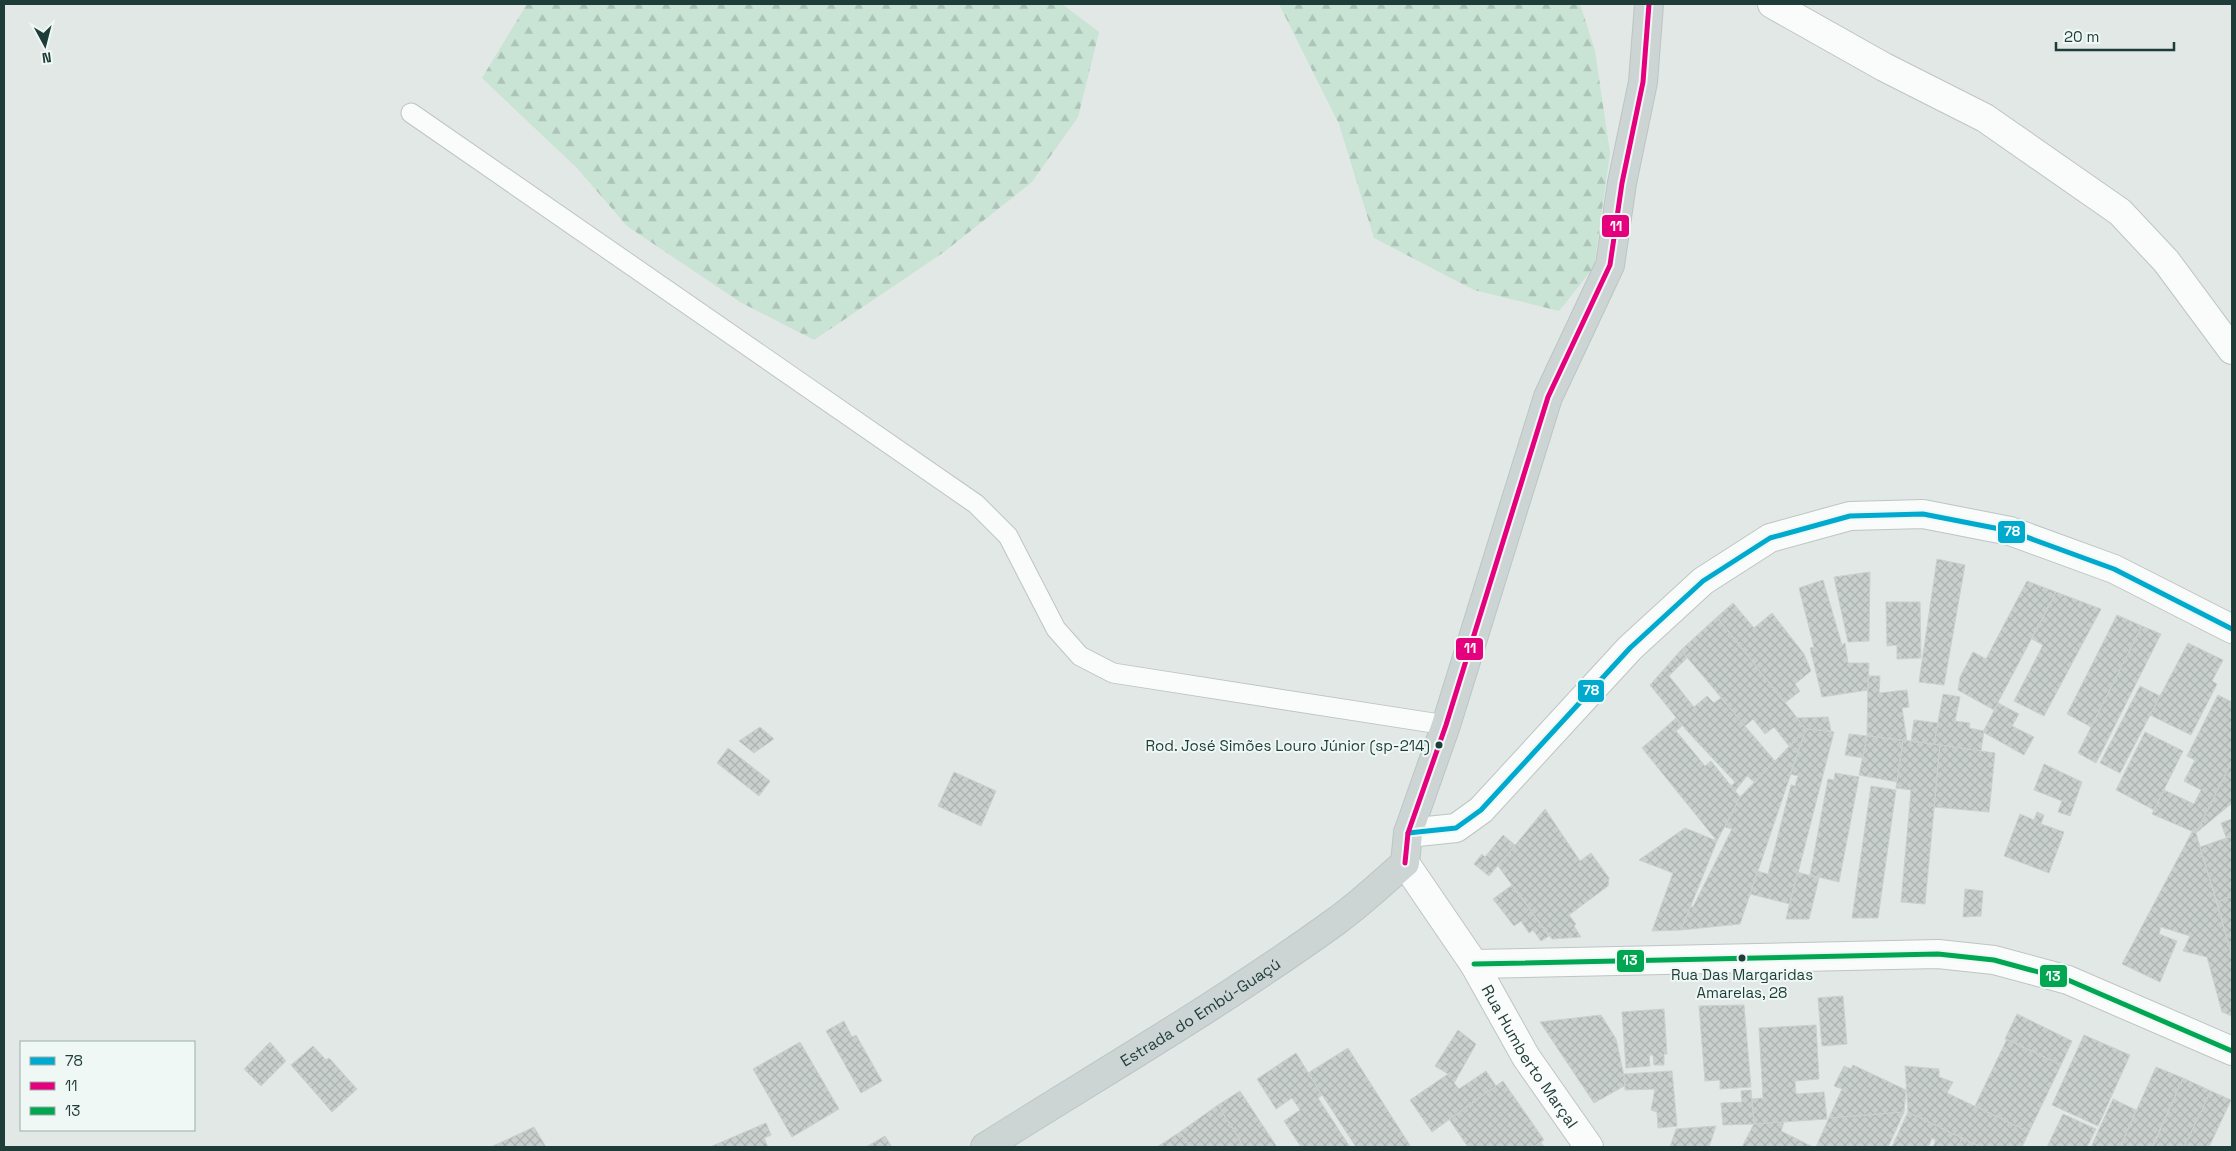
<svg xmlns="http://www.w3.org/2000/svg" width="2236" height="1151" viewBox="0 0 2236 1151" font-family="'Space Grotesk',sans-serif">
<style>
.forest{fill:url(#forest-firs)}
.building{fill:url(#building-cross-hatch);stroke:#cad1cf}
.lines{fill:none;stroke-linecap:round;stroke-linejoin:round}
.service-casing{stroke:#bec5c3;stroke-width:21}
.minor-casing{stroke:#bec5c3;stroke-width:30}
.tertiary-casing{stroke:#bec5c3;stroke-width:30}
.secondary-casing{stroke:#bdc6c4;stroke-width:30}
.primary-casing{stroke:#bbc5c3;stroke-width:30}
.service{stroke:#fafcfb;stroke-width:19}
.minor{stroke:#fafcfb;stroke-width:28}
.tertiary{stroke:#fafcfb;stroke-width:28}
.secondary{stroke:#fafcfb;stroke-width:28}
.primary{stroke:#ccd5d4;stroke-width:28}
.bus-1-casing{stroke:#eff8f4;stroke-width:9}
.bus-2-casing{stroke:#eff8f4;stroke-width:9}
.bus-3-casing{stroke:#eff8f4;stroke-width:9}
.bus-1{stroke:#00a9ce;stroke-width:5}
.bus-2{stroke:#e5007d;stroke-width:5}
.bus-3{stroke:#00a651;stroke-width:5}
.bus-dot{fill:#1e3c38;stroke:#eff8f4;stroke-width:2}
.labels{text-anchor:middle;stroke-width:4;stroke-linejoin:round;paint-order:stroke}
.bus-label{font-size:15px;fill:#1e3c38;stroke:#eff8f4;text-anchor:end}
.street-label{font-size:16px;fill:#1e3c38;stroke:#eff8f4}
.line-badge{stroke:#eff8f4;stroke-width:2}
.badge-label{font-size:14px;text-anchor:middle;font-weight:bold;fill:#fff}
</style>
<defs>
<pattern id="forest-firs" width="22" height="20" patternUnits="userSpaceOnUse" patternTransform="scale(1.25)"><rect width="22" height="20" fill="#c9e3d4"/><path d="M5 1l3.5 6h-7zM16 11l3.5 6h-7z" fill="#acc4b7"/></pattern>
<pattern id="building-cross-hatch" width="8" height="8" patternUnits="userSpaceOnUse" patternTransform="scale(1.25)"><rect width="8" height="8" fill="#c8cfcd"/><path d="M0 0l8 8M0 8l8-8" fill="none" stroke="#abb3b1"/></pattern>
</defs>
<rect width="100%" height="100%" fill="#e1e8e6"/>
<path class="forest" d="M 527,4 L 1062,4 L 1099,32 L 1078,117 L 1032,182 L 944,252 L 814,340 L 740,302 L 627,226 L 577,168 L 482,78 Z
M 1279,4 L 1580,4 L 1595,51 L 1610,153 L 1594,267 L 1559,311 L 1474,290 L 1374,238 L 1339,124 Z"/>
<path class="building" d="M 1937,559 L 1965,565 L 1944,685 L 1919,682 Z
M 1870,572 L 1869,641 L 1848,642 L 1834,577 Z
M 1823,580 L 1842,645 L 1845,643 L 1848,663 L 1869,663 L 1868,690 L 1822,697 L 1810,648 L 1814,647 L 1799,588 Z
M 2027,581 L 2056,592 L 1994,710 L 1958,690 L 1960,677 L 1973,652 L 1986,659 Z
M 2056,592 L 2101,609 L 2044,716 L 2014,701 L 2043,645 L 2032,639 Z
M 1886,602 L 1920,602 L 1921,658 L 1897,659 L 1897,645 L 1887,646 Z
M 1733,603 L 1754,628 L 1772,613 L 1804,654 L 1811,671 L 1795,684 L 1800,691 L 1785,703 L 1717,617 Z
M 2117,615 L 2142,626 L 2091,727 L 2067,714 Z
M 1717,617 L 1806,729 L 1789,746 L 1774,727 L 1765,734 L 1753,719 L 1745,726 L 1681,650 Z
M 2142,626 L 2161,634 L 2096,763 L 2078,753 Z
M 2188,643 L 2223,660 L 2212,681 L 2217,684 L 2191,735 L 2150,715 Z
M 1681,650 L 1687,658 L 1669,676 L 1694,707 L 1707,696 L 1714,703 L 1721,698 L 1775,761 L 1754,782 L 1747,776 L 1735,791 L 1731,786 L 1735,782 L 1687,731 L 1650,685 Z
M 1868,676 L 1880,676 L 1879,693 L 1907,690 L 1909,707 L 1902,708 L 1907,741 L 1867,736 Z
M 2140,686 L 2160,696 L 2120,773 L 2100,763 Z
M 1943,694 L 1960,697 L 1955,721 L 1970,723 L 1969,728 L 1984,731 L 1981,751 L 1934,744 Z
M 2218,695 L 2232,702 L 2232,761 L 2196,833 L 2152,814 L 2164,790 L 2194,804 L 2201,790 L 2184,781 L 2195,760 L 2187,756 Z
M 1998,703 L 2019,714 L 2012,726 L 2034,737 L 2024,755 L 1983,732 Z
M 1828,717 L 1831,731 L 1806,729 L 1797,718 Z
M 1676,718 L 1682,726 L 1676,731 L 1705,766 L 1711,761 L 1740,797 L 1717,841 L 1642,748 Z
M 1914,720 L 1938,723 L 1934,744 L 1911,741 Z
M 760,727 L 774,739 L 754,753 L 739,741 Z
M 1806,729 L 1834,732 L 1790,904 L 1750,894 L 1757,871 L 1768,874 L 1791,785 L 1795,786 L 1798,776 L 1790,774 Z
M 1806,729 L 1740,924 L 1681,930 L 1690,907 L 1693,907 L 1732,829 L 1725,827 L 1740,797 Z
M 2145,732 L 2183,751 L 2154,810 L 2116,790 Z
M 1849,734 L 1867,736 L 1863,758 L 1845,755 Z
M 1867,736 L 1903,740 L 1897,782 L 1859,775 Z
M 1903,740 L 1940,745 L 1925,904 L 1901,902 L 1911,790 L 1896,788 Z
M 1940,745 L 1995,753 L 1989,812 L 1934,807 Z
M 728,748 L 770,781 L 759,796 L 717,763 Z
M 2232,761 L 2232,803 L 2196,833 Z
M 2044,764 L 2082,782 L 2070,816 L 2058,812 L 2062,801 L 2034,790 Z
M 954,772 L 996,791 L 981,826 L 938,806 Z
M 1835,773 L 1859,777 L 1839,882 L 1810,875 L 1828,779 L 1834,780 Z
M 1871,786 L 1896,790 L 1878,918 L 1852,918 Z
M 1545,809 L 1580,861 L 1591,853 L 1609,878 L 1608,886 L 1569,915 L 1576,924 L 1574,926 L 1581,937 L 1552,939 L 1498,866 Z
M 2037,812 L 2044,815 L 2041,824 L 2064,832 L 2049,873 L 2004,856 L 2020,814 L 2034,820 Z
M 2232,819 L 2232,835 L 2226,837 L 2221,823 Z
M 1685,828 L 1717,841 L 1681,930 L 1652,931 L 1673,873 L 1639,860 Z
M 2192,832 L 2196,833 L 2232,956 L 2232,1016 L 2222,1012 L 2207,957 L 2183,951 L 2190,936 L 2161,927 L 2159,934 L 2177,941 L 2160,982 L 2122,964 Z
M 1503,835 L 1515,845 L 1489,876 L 1474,864 L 1482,854 L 1485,857 Z
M 2232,836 L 2232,896 L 2217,902 L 2200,847 Z
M 1797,872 L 1819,878 L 1809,919 L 1786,919 Z
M 1512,885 L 1549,936 L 1541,941 L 1533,930 L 1529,933 L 1521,921 L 1514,926 L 1493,899 Z
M 1965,889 L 1983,891 L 1981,916 L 1963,917 Z
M 2232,896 L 2232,956 L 2217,902 Z
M 1843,996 L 1847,1044 L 1822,1046 L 1818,998 Z
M 1744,1005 L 1751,1087 L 1720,1089 L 1720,1080 L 1705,1081 L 1699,1006 Z
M 1664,1009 L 1667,1054 L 1664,1054 L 1664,1065 L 1654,1065 L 1653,1055 L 1649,1055 L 1650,1066 L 1626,1068 L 1622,1012 Z
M 2017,1014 L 2072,1041 L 2061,1065 L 2005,1039 Z
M 1601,1015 L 1616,1039 L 1626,1085 L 1594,1103 L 1540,1022 Z
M 844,1021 L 852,1037 L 856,1035 L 882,1081 L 861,1093 L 826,1031 Z
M 1816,1025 L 1819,1079 L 1795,1081 L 1796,1094 L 1824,1092 L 1827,1119 L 1754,1124 L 1752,1099 L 1763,1098 L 1759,1028 Z
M 1458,1030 L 1476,1044 L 1454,1083 L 1459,1089 L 1486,1071 L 1496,1086 L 1432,1132 L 1410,1100 L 1448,1074 L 1435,1066 Z
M 2084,1035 L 2130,1055 L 2098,1126 L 2052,1105 Z
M 2007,1039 L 2061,1065 L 2029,1132 L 1975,1106 Z
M 270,1042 L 286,1061 L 261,1086 L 244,1069 Z
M 800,1042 L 839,1109 L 792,1137 L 753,1069 Z
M 313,1046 L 326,1060 L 329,1058 L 357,1089 L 332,1112 L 291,1065 Z
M 1348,1048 L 1411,1147 L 1356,1147 L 1308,1073 Z
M 1296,1053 L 1322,1095 L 1318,1098 L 1350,1147 L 1301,1147 L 1284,1121 L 1300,1110 L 1292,1098 L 1276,1109 L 1257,1079 Z
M 1853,1065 L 1906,1090 L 1904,1112 L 1829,1118 L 1842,1089 L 1834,1086 L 1844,1066 L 1851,1069 Z
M 1905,1066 L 1939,1069 L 1939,1077 L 1953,1082 L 1947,1093 L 2029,1132 L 2022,1147 L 1981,1147 L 1908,1112 Z
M 2156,1067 L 2183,1078 L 2152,1147 L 2120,1147 Z
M 1672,1071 L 1677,1126 L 1658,1128 L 1657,1112 L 1651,1110 L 1655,1089 L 1625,1090 L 1624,1074 Z
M 2183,1078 L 2211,1091 L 2184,1147 L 2153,1147 Z
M 1503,1081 L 1544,1140 L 1533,1147 L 1468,1147 L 1449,1119 Z
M 1751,1090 L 1754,1124 L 1723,1125 L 1721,1103 L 1742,1102 L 1741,1091 Z
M 1240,1091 L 1277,1147 L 1244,1147 L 1218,1105 Z
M 2211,1091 L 2231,1100 L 2209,1147 L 2184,1147 Z
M 2113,1099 L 2136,1110 L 2120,1147 L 2091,1147 Z
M 1218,1105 L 1244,1147 L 1190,1147 L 1180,1132 Z
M 1904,1112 L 1888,1147 L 1816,1147 L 1829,1118 Z
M 1908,1112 L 1962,1138 L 1958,1147 L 1933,1147 L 1936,1140 L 1932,1138 L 1928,1147 L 1892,1147 Z
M 2063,1114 L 2096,1129 L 2087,1147 L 2047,1147 Z
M 1784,1122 L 1781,1131 L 1813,1147 L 1742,1147 L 1754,1124 Z
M 766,1123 L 771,1135 L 764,1138 L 768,1147 L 710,1147 Z
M 1716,1126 L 1709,1147 L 1670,1147 L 1676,1129 Z
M 534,1127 L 546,1147 L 491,1147 Z
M 1180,1132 L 1190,1147 L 1157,1147 Z
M 885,1136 L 892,1147 L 866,1147 Z
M 1962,1138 L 1981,1147 L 1958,1147 Z
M 1541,1142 L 1544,1147 L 1533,1147 Z"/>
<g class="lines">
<defs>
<path id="service" d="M 411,113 L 976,504 L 1008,536 L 1056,629 L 1080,656 L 1113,673 L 1446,725"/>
<g id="minor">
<path d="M 1772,4 L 1884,67 L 1985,118 L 2120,212 L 2166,261 L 2232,350"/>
<path id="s1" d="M 1474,964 L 1526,1057 L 1589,1147"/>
</g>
<path id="tertiary" d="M 1405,863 L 1474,964 L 1938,954 L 1994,960 L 2068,980 L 2232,1051"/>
<path id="secondary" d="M 1408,833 L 1456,828 L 1481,810 L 1630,648 L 1703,581 L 1770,538 L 1850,516 L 1923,514 L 2010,531 L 2114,569 L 2232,629"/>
<g id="primary">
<path id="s2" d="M 985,1147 C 1102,1073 1223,1003 1335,922 C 1360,904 1382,883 1405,863 L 1408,833 L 1446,725 L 1548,397 L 1610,265 L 1622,183 L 1643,82 L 1649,4"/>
</g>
</defs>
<use href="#service" class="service-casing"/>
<use href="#minor" class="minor-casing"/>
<use href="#tertiary" class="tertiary-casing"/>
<use href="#secondary" class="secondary-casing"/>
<use href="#primary" class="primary-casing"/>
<use href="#service" class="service"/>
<use href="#minor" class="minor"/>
<use href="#tertiary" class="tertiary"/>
<use href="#secondary" class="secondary"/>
<use href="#primary" class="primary"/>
<defs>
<path id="bus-1" d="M 1408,833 L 1456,828 L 1481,810 L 1630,648 L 1703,581 L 1770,538 L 1850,516 L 1923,514 L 2010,531 L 2114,569 L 2232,629"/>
<path id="bus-2" d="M 1405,863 L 1408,833 L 1446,725 L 1548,397 L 1610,265 L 1622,183 L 1643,82 L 1649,4"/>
<path id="bus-3" d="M 1474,964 L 1938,954 L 1994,960 L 2068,980 L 2232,1051"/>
</defs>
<use href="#bus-1" class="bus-1-casing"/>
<use href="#bus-2" class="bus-2-casing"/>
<use href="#bus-3" class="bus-3-casing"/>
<use href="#bus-1" class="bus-1"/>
<use href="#bus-2" class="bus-2"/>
<use href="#bus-3" class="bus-3"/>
</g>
<g class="bus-dot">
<circle cx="1439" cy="745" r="4.5"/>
<circle cx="1742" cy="958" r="4.5"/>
</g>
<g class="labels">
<g class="bus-label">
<text x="1430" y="751">Rod. José Simões Louro Júnior (sp-214)</text>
<text x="1742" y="980" text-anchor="middle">Rua Das Margaridas<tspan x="1742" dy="18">Amarelas, 28</tspan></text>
</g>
<g class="street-label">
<text dy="6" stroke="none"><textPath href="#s2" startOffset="254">Estrada do Embú-Guaçú</textPath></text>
<text dy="6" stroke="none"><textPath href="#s1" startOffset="108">Rua Humberto Marçal</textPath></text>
</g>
</g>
<g class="line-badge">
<rect x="1601" y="214" width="29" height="24" rx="5" fill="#e5007d"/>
<rect x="1997" y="520" width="29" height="24" rx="5" fill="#00a9ce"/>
<rect x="1455" y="637" width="29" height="24" rx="5" fill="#e5007d"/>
<rect x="1577" y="679" width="28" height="24" rx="5" fill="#00a9ce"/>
<rect x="1616" y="949" width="29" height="24" rx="5" fill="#00a651"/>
<rect x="2039" y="964" width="29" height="24" rx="5" fill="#00a651"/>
</g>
<g class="badge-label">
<text x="1616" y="231">11</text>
<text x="2012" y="536">78</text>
<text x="1470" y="653">11</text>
<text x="1591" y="695">78</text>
<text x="1630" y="965">13</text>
<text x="2053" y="981">13</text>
</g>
<rect width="2236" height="1151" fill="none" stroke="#1e3c38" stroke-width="10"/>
<rect x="20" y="1041" width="175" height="90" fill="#eff8f4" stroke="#9bada9"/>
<rect x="30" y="1057" width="25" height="8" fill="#00a9ce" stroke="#9bada9"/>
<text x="65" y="1066" font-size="15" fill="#1e3c38">78</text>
<rect x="30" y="1082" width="25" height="8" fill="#e5007d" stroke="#9bada9"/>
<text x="65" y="1091" font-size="15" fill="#1e3c38">11</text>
<rect x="30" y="1107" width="25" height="8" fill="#00a651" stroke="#9bada9"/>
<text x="65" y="1116" font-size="15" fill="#1e3c38">13</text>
<g transform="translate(45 45) rotate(173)" stroke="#eff8f4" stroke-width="4" paint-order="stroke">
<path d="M0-4L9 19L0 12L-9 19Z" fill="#1e3c38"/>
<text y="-8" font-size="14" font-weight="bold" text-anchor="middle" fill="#1e3c38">N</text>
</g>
<path d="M2056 42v8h118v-8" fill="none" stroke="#1e3c38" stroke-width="2.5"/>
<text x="2064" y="42" font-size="15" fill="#1e3c38" stroke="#eff8f4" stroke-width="4" paint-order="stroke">20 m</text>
</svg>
